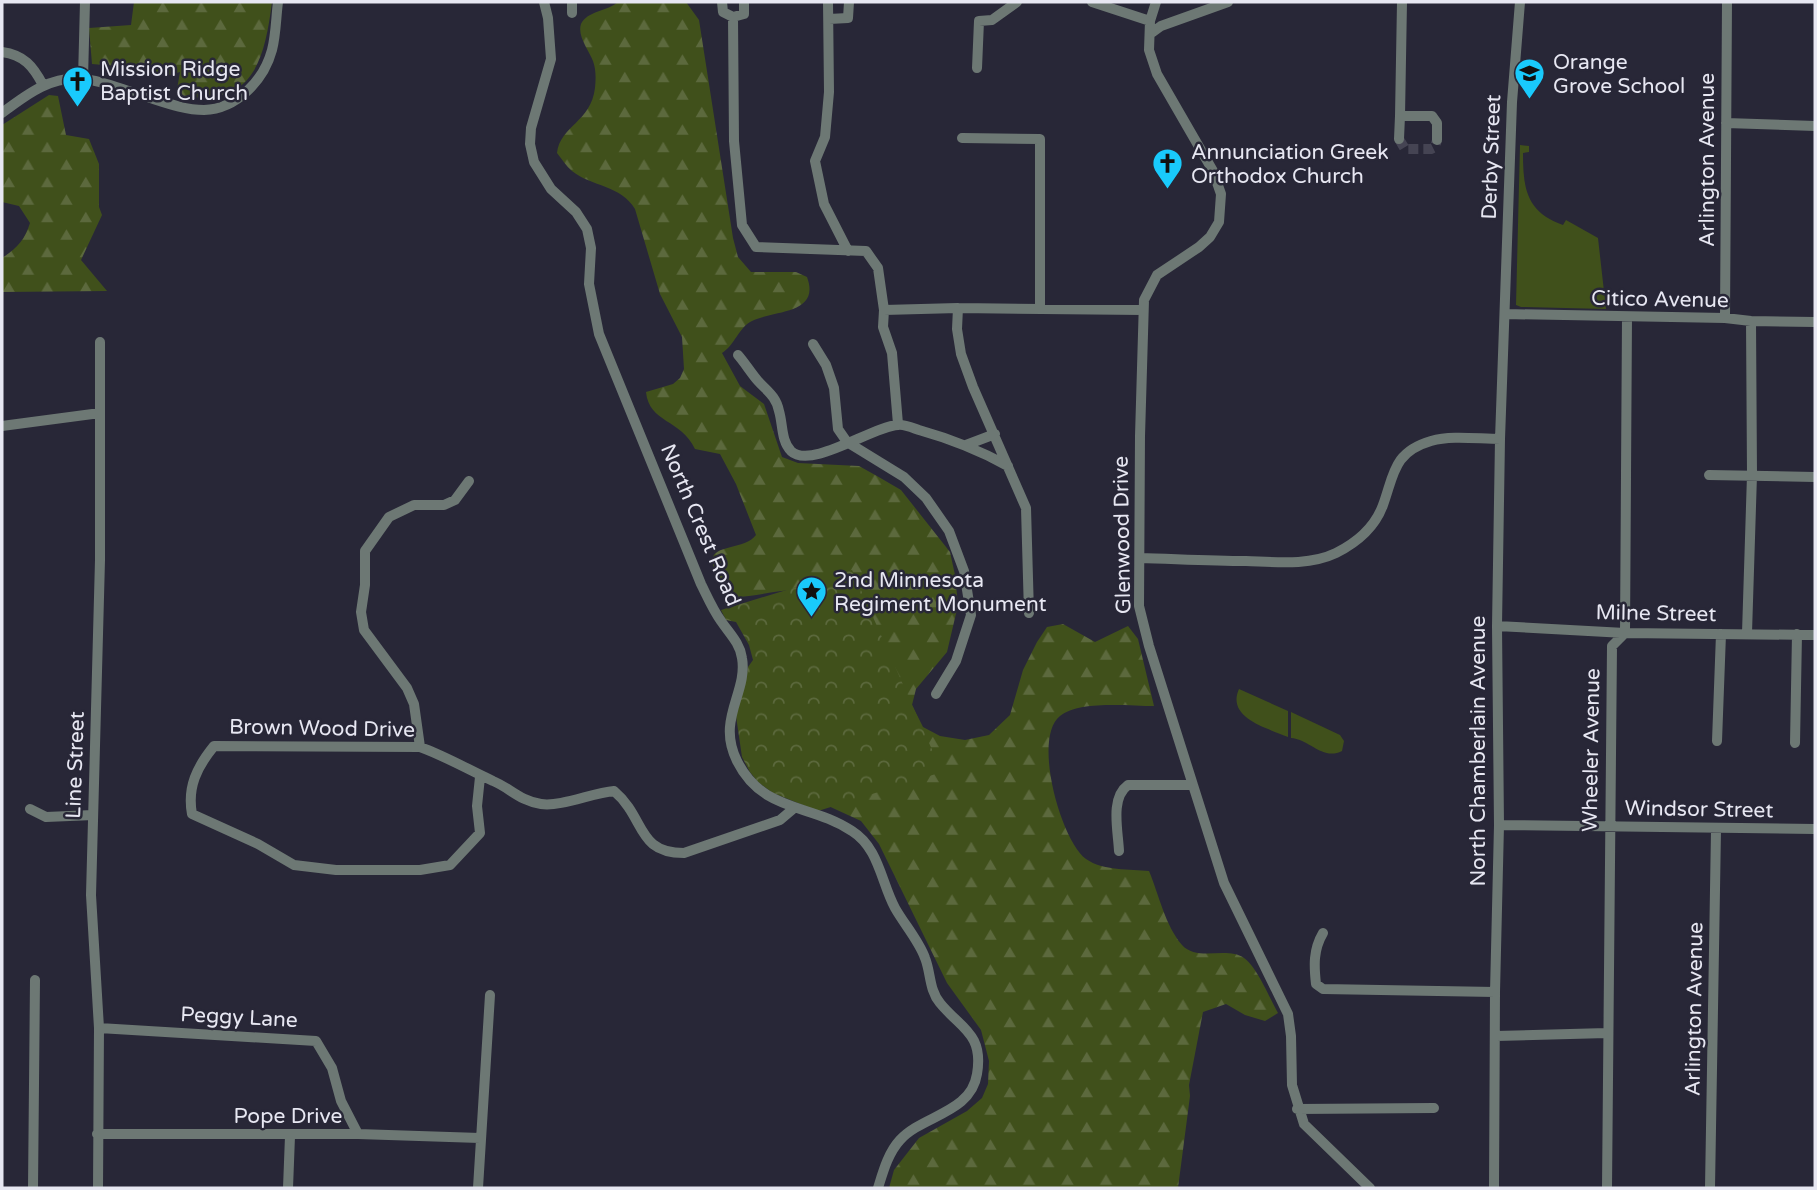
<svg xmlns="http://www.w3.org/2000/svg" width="1817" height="1190" viewBox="0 0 1817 1190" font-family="'Varela Round',sans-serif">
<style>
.grass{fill:#40501b}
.forest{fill:url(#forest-firs)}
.park{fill:url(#park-crowns)}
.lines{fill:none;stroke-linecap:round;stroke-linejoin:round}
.minor-tunnel{stroke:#454453;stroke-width:10;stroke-dasharray:10 5;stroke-linecap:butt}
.minor{stroke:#6d7874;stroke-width:10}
.labels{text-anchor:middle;stroke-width:5;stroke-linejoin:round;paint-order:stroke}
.poi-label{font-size:21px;fill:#e7e7f2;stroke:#282737;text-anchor:start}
.street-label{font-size:21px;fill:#e7e7f2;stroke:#282737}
</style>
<defs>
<pattern id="forest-firs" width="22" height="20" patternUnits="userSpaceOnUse" patternTransform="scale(1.75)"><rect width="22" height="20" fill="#40501b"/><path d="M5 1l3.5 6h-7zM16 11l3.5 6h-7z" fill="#5c693d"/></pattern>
<pattern id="park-crowns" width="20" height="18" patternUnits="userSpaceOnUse" patternTransform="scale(1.75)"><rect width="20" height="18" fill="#40501b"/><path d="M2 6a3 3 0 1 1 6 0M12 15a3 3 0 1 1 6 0" fill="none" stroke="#5c693d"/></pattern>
</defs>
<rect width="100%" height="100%" fill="#282737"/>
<path class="grass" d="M 1520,145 L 1529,146 L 1529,152 L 1523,153 C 1523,188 1526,212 1563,225 L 1566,220 L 1598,238 L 1606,309 L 1521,307 L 1516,305 Z
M 1239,689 L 1288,711 L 1288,737 C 1267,728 1226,718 1239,689 Z
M 1291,712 L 1340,735 L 1344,741 L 1342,751 C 1323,761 1309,739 1291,738 Z"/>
<path class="forest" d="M 134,2 L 272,2 C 264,65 251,109 176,95 L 180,72 L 170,75 L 138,73 L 127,67 L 92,64 L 89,28 L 131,25 Z
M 618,2 L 686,2 L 699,20 L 733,238 L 738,257 L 751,272 L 796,272 L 807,277 C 821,315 773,310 752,321 C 739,327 734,346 722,353 L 740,386 L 764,404 L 782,457 L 798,463 L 859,466 L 877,476 L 901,490 L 950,552 L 955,575 L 958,605 L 947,652 L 916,689 L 912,705 L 923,727 L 940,736 L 965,740 L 989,735 L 1010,715 L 1023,670 L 1037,642 L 1047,627 L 1063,624 L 1095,642 L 1128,626 L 1138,639 L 1154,706 C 1130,706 1079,700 1060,716 C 1032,738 1061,841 1086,859 C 1103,871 1130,869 1149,871 C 1159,895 1165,925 1182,945 C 1197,962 1227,946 1244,958 C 1257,967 1270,999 1278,1013 L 1265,1021 L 1245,1015 L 1226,1004 L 1203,1012 L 1189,1085 L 1190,1096 L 1178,1188 L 889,1188 L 894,1170 L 919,1138 L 967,1111 L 982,1098 L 988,1084 L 989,1061 L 981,1030 L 947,983 L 879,844 L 861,821 L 824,804 L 797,590 C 775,590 755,597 734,597 C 728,588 718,578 714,568 C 704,542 744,552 756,535 L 736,484 L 720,454 L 695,449 C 681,419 649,423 646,392 L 673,384 L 680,378 L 684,369 L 682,337 L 660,294 L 635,209 C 621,185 592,187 572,171 C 566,166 562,159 557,153 C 560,126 591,122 595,88 C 596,79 596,69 593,61 C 589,50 577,36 581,24 C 587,11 608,11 618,2 Z
M 49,95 L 58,96 L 66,135 L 89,139 L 99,164 L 99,207 L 102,215 L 81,260 L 107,291 L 2,292 L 2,258 C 16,249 25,240 30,223 L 19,206 L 2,202 L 2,125 Z"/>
<path class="park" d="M 852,570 L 942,772 L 818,811 L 773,793 L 758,782 L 750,772 L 742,757 L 736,716 L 748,667 L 753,660 L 749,645 L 736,622 L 726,620 L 721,610 Z"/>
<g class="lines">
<path class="minor-tunnel" d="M 1399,139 L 1405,149 L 1431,149 L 1435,147 L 1437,140"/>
<path class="minor" d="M 544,2 L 548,18 L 551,59 L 531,128 L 530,144 L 534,162 L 551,189 L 576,212 L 587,229 L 591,248 L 589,284 L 599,334 L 701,584 C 707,596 713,610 721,621 C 729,633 740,643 742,658 C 748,693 716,719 737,761 C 763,813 810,803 852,831 C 879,848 881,882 895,908 C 904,924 919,941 925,958 C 931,973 929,990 940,1003 C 960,1028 984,1033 977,1074 C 971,1113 923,1115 900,1140 C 888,1153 883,1172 878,1188
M 572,2 L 572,13
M 722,2 L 723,12 L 733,17 L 744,14 L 744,2
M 828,2 L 829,92 L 825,137 L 815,161 L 824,204 L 848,251
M 1092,2 L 1150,21
M 1156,2 L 1150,21 L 1149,50 L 1157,74 L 1213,171 L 1221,194 L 1219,222 L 1210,237 L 1199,247 L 1157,275 L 1144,300 L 1140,436 L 1139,606 L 1149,646 L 1224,883 L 1288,1014 L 1291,1036 L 1292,1085 L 1304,1124 L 1370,1188
M 733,17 L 734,141 L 742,225 L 756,247 L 866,251 L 878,268 L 884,310 L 883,327 L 892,353 L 898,424
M 829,19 L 848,18 L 849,2
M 1150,34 L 1161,26 L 1228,2
M 2,52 C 24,55 33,66 43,85
M 977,68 L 979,21 L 992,20 L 1017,2
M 83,79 L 85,2
M 2,113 C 26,95 51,75 84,79 C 103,81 123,90 141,95 C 161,101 183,110 204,110 C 237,109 264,80 272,50 C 276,35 276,17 278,2
M 1400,116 L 1402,2
M 1726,123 L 1815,126
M 962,138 L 1040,139 L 1040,309
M 1399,139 L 1400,116 L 1432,116 L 1437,123 L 1437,140
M 958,308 L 957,329 L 961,354 L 973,387 L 1026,508 L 1029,613
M 884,310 L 958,308 L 1143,310
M 1505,314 L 1725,318 L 1751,321 L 1815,322
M 1725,318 L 1727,2
M 813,344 L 826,365 L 834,388 L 838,429 L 847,442 L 904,477 L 926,498 L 949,531 L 964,571 L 971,615 L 956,661 L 936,694
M 738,355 C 745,363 751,373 758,381 C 767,391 776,396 779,411 C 783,424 781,441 791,451 C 811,470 873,426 898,425 C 904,424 913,428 919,430 C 951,439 979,450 1008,466
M 2,426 L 100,413
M 966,445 L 995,434
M 1709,475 L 1815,477
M 1140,558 C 1176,559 1211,561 1246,561 C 1275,562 1309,566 1336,553 C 1356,543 1375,527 1383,505 C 1394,475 1393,452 1431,441 C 1452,435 1478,439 1500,439
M 1497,626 L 1625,633 L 1815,635
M 1747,633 L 1752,475 L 1751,321
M 1717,741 L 1721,634
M 1795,743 L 1797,634
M 420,747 L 414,704 L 407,688 L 364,630 L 361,612 L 365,585 L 365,551 L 389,517 L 414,505 L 444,505 L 455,500 L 469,481
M 480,777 L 477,806 L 480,833 L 450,865 L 420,870 L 336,870 L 294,865 L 258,844 L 192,814 C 187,787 197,767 214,746 L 420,747 C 445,756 469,770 493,781 C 510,788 520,801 541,804 C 561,807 592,793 614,791 C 646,818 636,853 684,853 L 780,820 L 793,809
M 30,809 L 46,817 L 93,815
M 1499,825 L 1815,829
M 1119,851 C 1118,830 1110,798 1128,785 L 1193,785
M 1323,933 C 1313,950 1314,966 1316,984 L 1323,989 L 1495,992
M 99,1028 L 316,1041 L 332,1068 L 341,1101 L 358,1134
M 1496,1036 L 1607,1033
M 1297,1109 L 1434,1108
M 97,1134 L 358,1134 L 480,1138
M 33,1188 L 35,980
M 98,1188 L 99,1028 L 91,895 L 100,560 L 100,342
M 288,1188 L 290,1136
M 478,1188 L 490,995
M 1494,1188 L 1495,992 L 1499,825 L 1497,626 L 1500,439 L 1512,102 L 1520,2
M 1607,1188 L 1612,646 L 1625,633 L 1627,317
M 1710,1188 L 1716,830"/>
</g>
<defs>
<symbol id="school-pin" viewBox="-11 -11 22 30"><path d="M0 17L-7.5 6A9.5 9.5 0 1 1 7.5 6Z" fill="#19cafc" stroke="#282737"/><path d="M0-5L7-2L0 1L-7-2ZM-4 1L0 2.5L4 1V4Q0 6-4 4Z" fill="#111"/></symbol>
<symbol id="church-pin" viewBox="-11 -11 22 30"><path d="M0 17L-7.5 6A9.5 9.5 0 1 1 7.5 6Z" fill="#19cafc" stroke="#282737"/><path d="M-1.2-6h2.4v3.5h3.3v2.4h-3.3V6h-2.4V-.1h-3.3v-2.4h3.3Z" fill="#111"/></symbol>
<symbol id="sight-pin" viewBox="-11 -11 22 30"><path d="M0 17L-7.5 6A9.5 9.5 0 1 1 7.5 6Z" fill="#19cafc" stroke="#282737"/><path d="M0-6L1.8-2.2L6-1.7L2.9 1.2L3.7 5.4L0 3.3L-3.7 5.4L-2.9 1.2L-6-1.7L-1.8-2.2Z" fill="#111"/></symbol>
</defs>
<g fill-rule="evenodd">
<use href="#school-pin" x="1512" y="56" width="35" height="47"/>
<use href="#church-pin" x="60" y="64" width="35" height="47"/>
<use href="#church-pin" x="1150" y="146" width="35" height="47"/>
<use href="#sight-pin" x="794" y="574" width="35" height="47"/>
</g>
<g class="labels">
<g class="poi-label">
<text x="1553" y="69">Orange<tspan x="1553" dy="24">Grove School</tspan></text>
<text x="100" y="76">Mission Ridge<tspan x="100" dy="24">Baptist Church</tspan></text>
<text x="1191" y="159">Annunciation Greek<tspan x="1191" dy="24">Orthodox Church</tspan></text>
<text x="834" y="587">2nd Minnesota<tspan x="834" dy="24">Regiment Monument</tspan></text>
</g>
<g class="street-label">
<text transform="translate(1491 157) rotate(-88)" y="7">Derby Street</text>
<text transform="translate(1707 160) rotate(-90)" y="7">Arlington Avenue</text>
<text transform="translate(1660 299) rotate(1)" y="7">Citico Avenue</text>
<text transform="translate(701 525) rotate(67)" y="7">North Crest Road</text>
<text transform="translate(1122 535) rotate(-91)" y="7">Glenwood Drive</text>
<text transform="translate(1656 613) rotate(1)" y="7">Milne Street</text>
<text transform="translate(322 728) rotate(1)" y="7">Brown Wood Drive</text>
<text transform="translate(1591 750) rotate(-89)" y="7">Wheeler Avenue</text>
<text transform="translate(1478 751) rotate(-90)" y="7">North Chamberlain Avenue</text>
<text transform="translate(75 765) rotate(-88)" y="7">Line Street</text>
<text transform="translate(1699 809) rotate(1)" y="7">Windsor Street</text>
<text transform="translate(1694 1009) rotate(-89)" y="7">Arlington Avenue</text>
<text transform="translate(239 1017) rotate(3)" y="7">Peggy Lane</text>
<text x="288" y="1123">Pope Drive</text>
</g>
</g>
<rect width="1817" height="1190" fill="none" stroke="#e7e7f2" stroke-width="7"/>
</svg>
